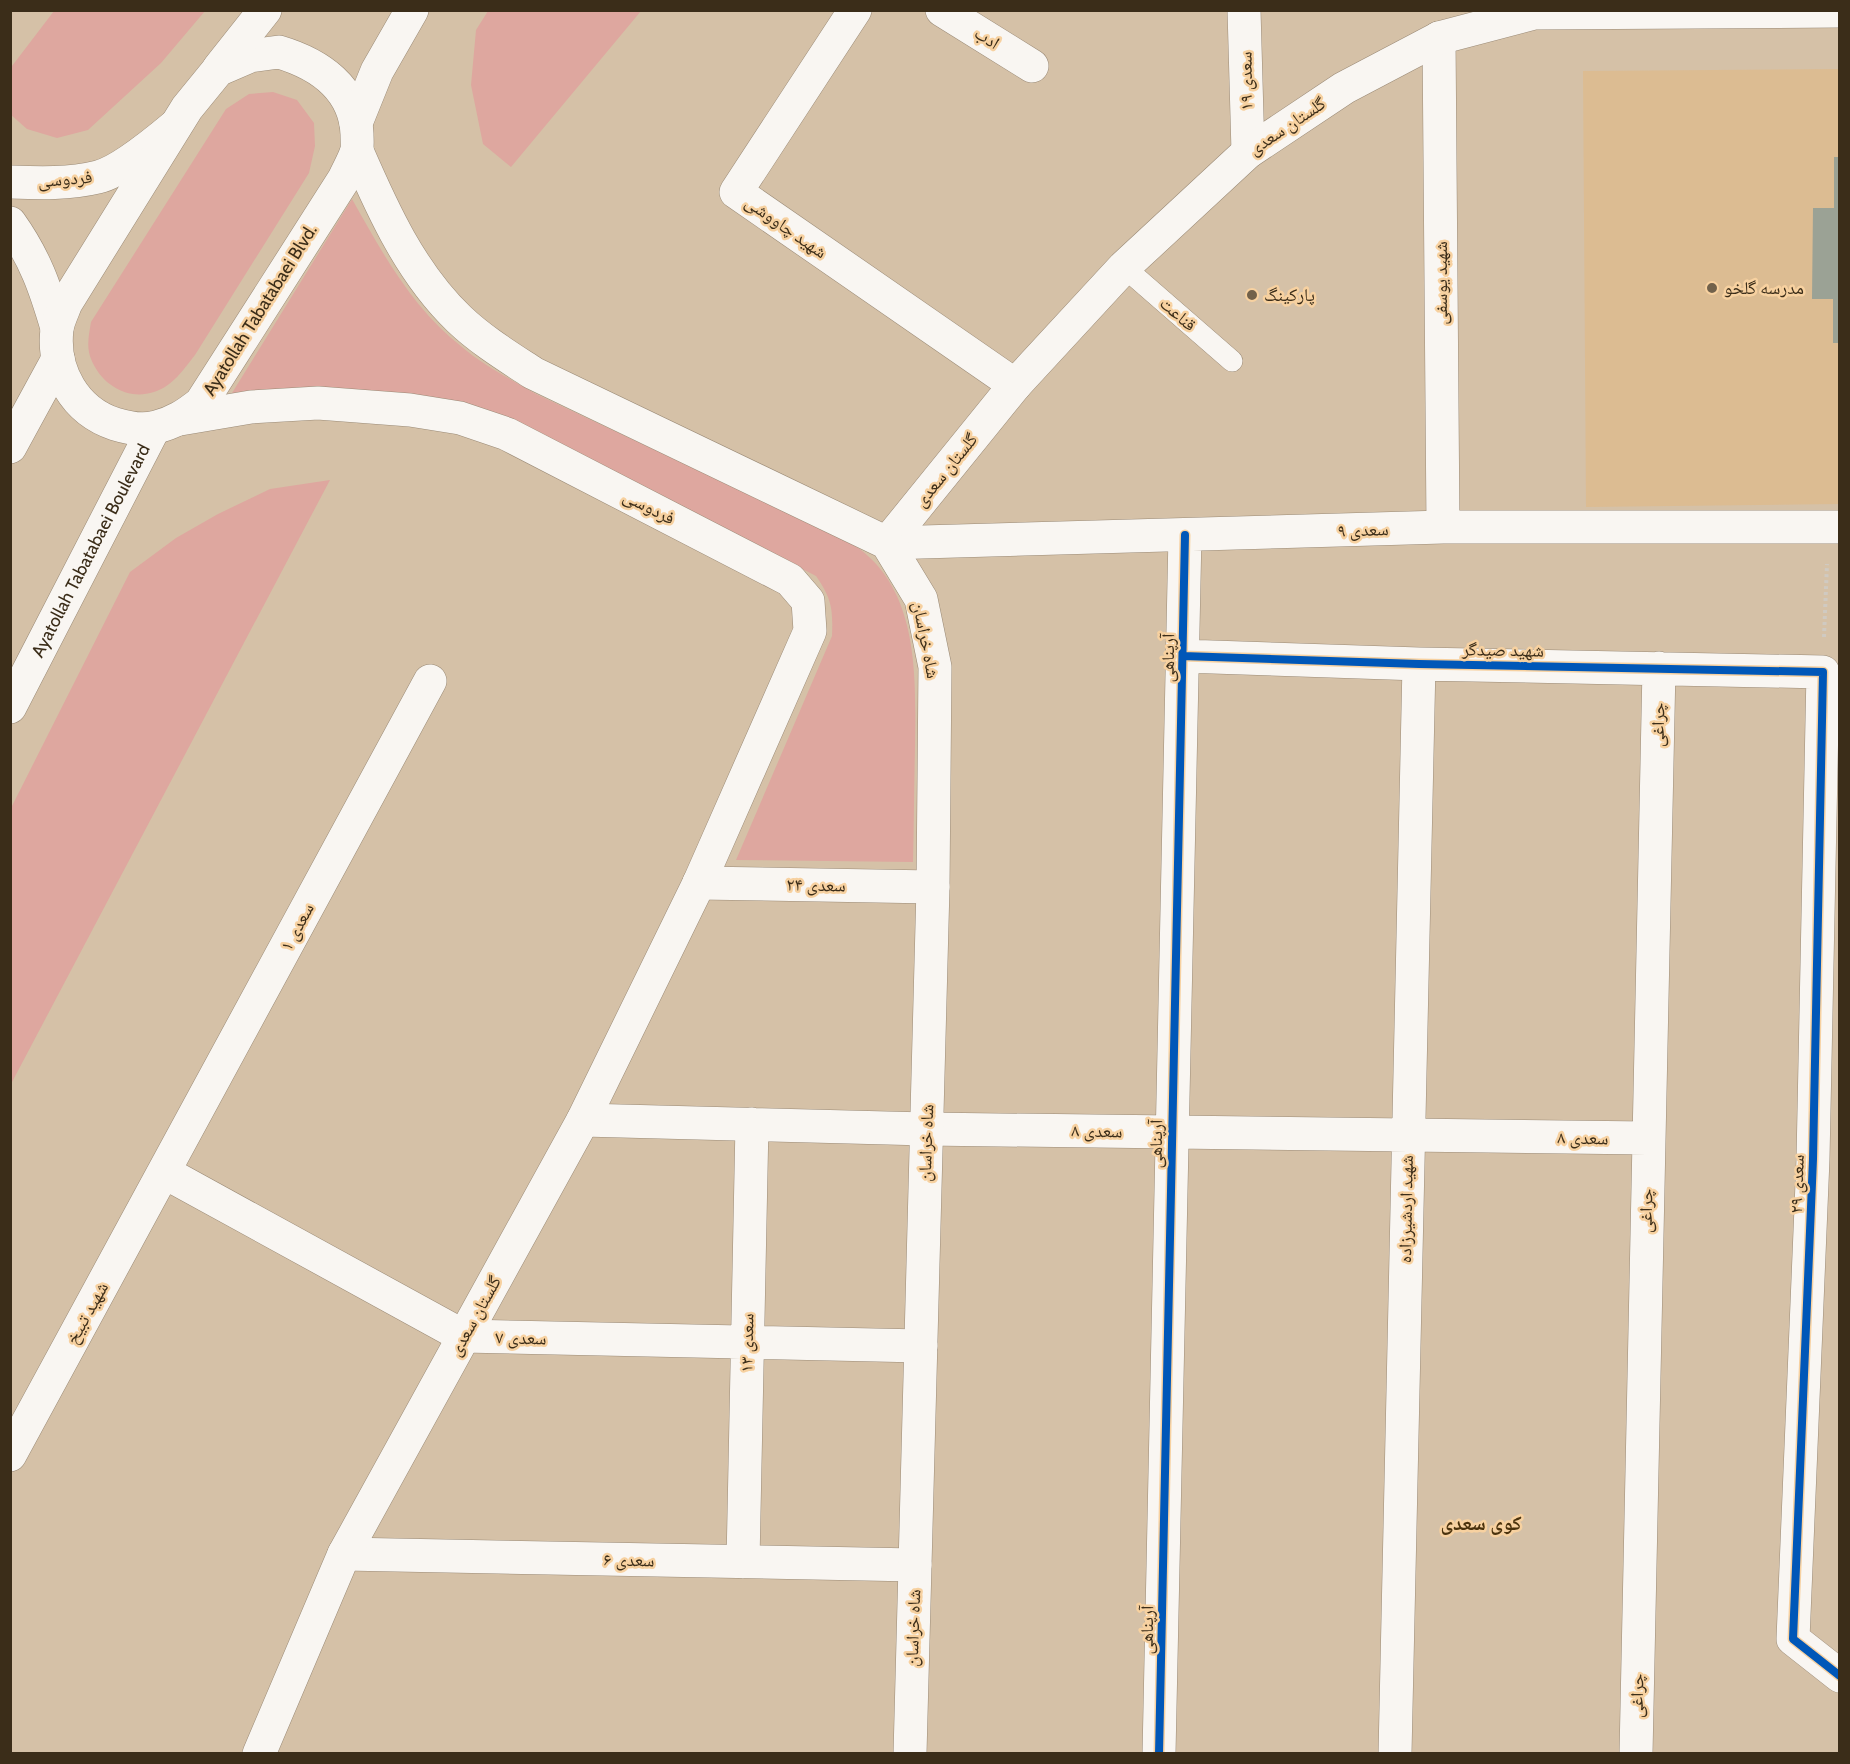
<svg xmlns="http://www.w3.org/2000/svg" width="1850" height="1764" viewBox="0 0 1850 1764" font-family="Cabin,'Noto Naskh Arabic',sans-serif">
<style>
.built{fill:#dcbc92}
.green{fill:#dea79f}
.building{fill:#9ba295}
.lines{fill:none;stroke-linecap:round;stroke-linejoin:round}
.service-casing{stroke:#9a8a76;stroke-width:22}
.minor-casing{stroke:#9a8a76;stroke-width:34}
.tertiary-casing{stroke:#9a8a76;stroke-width:34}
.secondary-casing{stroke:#9a8a76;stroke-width:34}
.path{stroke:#d0cac1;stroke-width:4;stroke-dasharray:3 3;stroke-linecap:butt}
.service{stroke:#f9f6f2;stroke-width:21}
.minor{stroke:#f9f6f2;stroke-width:33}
.tertiary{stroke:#f9f6f2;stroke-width:33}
.secondary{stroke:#f9f6f2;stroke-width:33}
.cycleway-casing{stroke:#f7d1a0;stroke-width:11}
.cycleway{stroke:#0057b8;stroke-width:8}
.poi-dot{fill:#71614b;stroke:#f7d1a0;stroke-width:2}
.labels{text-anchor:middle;stroke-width:5;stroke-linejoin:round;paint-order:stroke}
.street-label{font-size:18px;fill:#3b2d19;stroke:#f7d1a0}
.poi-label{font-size:18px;fill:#3b2d19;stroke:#f7d1a0;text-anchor:start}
.neighbourhood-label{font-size:20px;font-weight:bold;fill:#4a320d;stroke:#f7d1a0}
</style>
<rect width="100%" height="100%" fill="#d5c1a7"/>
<path class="built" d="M 1839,69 L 1839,504 L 1586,507 L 1583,71 Z"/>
<path class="green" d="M 54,11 L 54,10 L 205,11 L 161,63 L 88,130 L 57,138 L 27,129 L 10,114 L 12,66 Z
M 488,11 L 641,11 L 511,167 L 483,144 L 471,85 L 476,30 Z
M 273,92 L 297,100 L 314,123 L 315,146 L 309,173 L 195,355 C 183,370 173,386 154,392 C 127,401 101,384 91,359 C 86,347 89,334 91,322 L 226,109 L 249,94 Z
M 352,199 C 383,254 412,308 462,347 C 484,366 511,379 536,394 L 844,539 C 920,580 916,673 915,748 C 914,786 914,824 913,862 L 736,860 L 832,636 C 833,609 832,599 816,576 L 512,419 L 360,390 L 291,388 L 232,393 Z
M 330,480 L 11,1084 L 11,808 L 130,572 L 176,538 L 218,514 L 270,489 Z"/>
<path class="building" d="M 1834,157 L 1840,157 L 1840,343 L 1833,343 L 1833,299 L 1812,299 L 1813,208 L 1834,208 Z"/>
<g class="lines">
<defs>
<path id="service" d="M 1124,267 L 1232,361"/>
<path id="minor" d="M 855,10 L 736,192 L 1015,385
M 942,10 L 1032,66
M 1244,10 L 1248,152
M 1439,38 L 1443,527
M 887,543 L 1443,527 L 1840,527
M 1183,656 L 1419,664 L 1823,672 L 1813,1159 L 1793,1639 L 1840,1676
M 699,883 L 933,887
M 583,1120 L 926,1129 L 1647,1138
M 164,1172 L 463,1336 L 921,1346
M 10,1455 L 430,681
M 344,1554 L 915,1565
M 743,1562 L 752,1124
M 1159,1754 L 1185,535
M 1395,1754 L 1419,664
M 1636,1754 L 1659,668"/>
<path id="tertiary" d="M 10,182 C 40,183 69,184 98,177 C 120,172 157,141 175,126
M 10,223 C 35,258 45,287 57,328
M 887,543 L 1015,385 L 1124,267 L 1248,152 L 1344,88 L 1439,38 L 1534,13 L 1840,11
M 259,1754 L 344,1554 L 583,1120 L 699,883"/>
<g id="secondary">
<path d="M 279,52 C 319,64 355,88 357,134 C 357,140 358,148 356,153 C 353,162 348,170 344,179 L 201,403 C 187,414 174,423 156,427 C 143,431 128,428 115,424 C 75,411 52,371 57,329 C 58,321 63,311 66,303 L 187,108 L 218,70 L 250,56 Z"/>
<path d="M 219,68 L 265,10"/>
<path d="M 356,123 L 377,71 L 412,10"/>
<path d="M 357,151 C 383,211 411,273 459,319 C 481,340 507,356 533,373 L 887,543 L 921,599 L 935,667 L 933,887 L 910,1754"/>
<path d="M 180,419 L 251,407 L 318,403 L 410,410 L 460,418 L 507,434 L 790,580 L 808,601 L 810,631 L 699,883"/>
<path d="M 10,447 L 58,359"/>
<path id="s1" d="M 10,707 L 154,428"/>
</g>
</defs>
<use href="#service" class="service-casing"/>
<use href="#minor" class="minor-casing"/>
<use href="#tertiary" class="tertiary-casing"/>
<use href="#secondary" class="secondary-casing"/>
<path class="path" d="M 1824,637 L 1827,564"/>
<use href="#service" class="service"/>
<use href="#minor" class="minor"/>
<use href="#tertiary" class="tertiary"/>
<use href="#secondary" class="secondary"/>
<defs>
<path id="cycleway" d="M 1183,656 L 1419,664 L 1823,672 L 1813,1159 L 1793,1639 L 1840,1676
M 1159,1754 L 1185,535"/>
</defs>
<use href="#cycleway" class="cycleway-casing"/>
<use href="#cycleway" class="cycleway"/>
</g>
<g class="poi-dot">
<circle cx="1712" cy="288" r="6"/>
<circle cx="1252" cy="295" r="6"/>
</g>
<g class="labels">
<g class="street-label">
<text transform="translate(987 38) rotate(32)" y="6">ادب</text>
<text transform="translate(1246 81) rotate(-91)" y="6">سعدی ۱۹</text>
<text transform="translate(1287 126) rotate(-34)" y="6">گلستان سعدی</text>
<text transform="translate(65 179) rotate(-5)" y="6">فردوسی</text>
<text transform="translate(786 227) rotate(35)" y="6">شهید چاووشی</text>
<text transform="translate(1441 283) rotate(-90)" y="6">شهید یوسفی</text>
<text transform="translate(260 310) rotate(-58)" y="6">Ayatollah Tabatabaei Blvd.</text>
<text transform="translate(1178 314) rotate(41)" y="6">قناعت</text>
<text transform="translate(946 470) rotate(-51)" y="6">گلستان سعدی</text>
<text transform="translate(649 507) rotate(27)" y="6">فردوسی</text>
<text transform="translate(1363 530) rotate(-2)" y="6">سعدی ۹</text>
<text dy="6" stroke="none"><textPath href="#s1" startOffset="176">Ayatollah Tabatabaei Boulevard</textPath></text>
<text transform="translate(926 640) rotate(79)" y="6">شاه خراسان</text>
<text transform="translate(1503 650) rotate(1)" y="6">شهید صیدگر</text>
<text transform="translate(1168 658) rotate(-89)" y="6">آرپناهی</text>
<text transform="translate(1658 725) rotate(-89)" y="6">چراغی</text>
<text transform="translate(816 885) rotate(1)" y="6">سعدی ۲۴</text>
<text transform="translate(297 927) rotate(-62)" y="6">سعدی ۱</text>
<text transform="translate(1097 1131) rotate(1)" y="6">سعدی ۸</text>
<text transform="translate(1583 1138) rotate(1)" y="6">سعدی ۸</text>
<text transform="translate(926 1143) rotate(-88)" y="6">شاه خراسان</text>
<text transform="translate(1156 1144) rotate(-89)" y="6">آرپناهی</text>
<text transform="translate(1797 1184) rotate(-88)" y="6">سعدی ۲۹</text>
<text transform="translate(1406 1209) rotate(-89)" y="6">شهید اردشیرزاده</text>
<text transform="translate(1646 1211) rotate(-89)" y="6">چراغی</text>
<text transform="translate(87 1313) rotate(-61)" y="6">شهید تبیخ</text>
<text transform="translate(475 1316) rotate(-61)" y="6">گلستان سعدی</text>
<text transform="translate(521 1338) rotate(1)" y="6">سعدی ۷</text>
<text transform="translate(747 1343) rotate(-89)" y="6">سعدی ۱۳</text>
<text transform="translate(629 1560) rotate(1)" y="6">سعدی ۶</text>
<text transform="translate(913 1628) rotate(-88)" y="6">شاه خراسان</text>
<text transform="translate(1147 1630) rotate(-89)" y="6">آرپناهی</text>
<text transform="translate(1637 1696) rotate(-89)" y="6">چراغی</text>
</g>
<g class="poi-label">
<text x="1724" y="294">مدرسه گلخو</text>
<text x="1264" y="301">پارکینگ</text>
</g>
<g class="neighbourhood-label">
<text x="1481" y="1530">کوی سعدی</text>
</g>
</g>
<rect width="1850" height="1764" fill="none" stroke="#3b2d19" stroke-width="24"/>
</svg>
